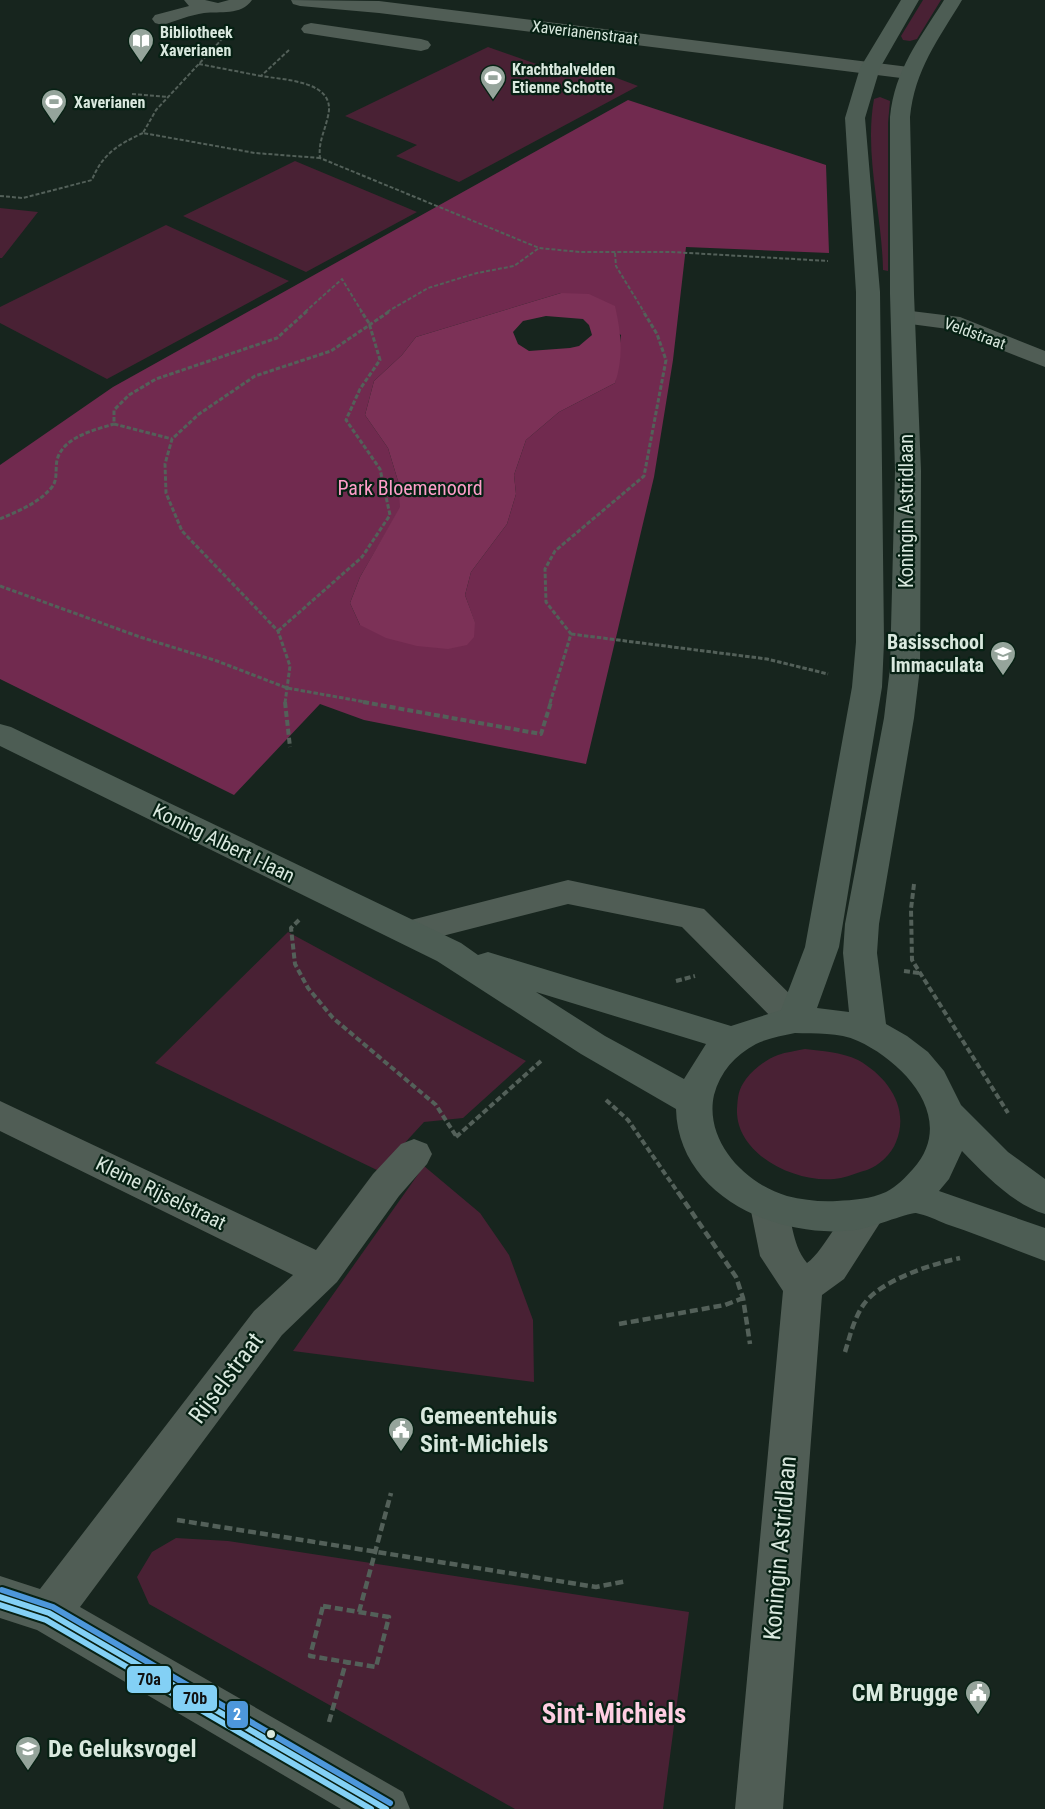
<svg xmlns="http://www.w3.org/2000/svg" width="1045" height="1809" viewBox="0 0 1045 1809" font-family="'Roboto Condensed',sans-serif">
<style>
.green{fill:#492134}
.forest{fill:#712a4f;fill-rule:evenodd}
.water{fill:#7c3157;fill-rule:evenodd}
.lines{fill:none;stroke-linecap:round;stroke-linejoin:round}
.path-far3{stroke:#536059;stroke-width:2;stroke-dasharray:4 2;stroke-linecap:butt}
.path-far2{stroke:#536059;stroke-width:3;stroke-dasharray:4.5 2;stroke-linecap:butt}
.path-far1{stroke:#536059;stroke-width:4;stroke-dasharray:6 3;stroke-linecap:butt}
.path{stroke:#536059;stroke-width:4.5;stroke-dasharray:8 4;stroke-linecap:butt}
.minor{fill:#505d55;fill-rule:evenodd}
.major{fill:#4d5d54;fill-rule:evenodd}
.bus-1-casing{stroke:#072114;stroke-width:10}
.bus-2-casing{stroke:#072114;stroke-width:10}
.bus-3-casing{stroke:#072114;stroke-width:10}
.bus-1{stroke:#83d0f5;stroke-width:6}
.bus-2{stroke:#83d0f5;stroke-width:6}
.bus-3{stroke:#4d97db;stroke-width:6}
.bus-dot{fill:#d9e8de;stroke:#072114;stroke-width:2}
.labels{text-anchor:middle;stroke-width:4.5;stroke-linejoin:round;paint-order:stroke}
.far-poi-label{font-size:16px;font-weight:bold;fill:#d9e8de;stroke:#072114;text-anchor:start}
.far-street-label{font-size:16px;fill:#d9e8de;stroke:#072114}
.park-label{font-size:20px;fill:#fe9ec9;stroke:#072114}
.street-label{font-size:20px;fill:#d9e8de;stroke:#072114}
.poi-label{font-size:20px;font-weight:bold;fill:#d9e8de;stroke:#072114;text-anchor:end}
.near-street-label{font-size:24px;fill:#d9e8de;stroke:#072114}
.near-poi-label{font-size:24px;font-weight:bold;fill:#d9e8de;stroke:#072114;text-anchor:start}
.near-quarter-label{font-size:27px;font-weight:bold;fill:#fecee2;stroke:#072114}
.line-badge{stroke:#072114;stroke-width:2}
.badge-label{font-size:16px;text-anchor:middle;font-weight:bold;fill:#fff}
.pale-badge-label{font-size:16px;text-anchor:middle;font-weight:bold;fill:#111}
</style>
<rect width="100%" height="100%" fill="#17251e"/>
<path class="green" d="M 923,0 L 941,0 L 917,39 L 910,41 L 903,40 L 901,36 Z
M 488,47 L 559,72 L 577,63 L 638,86 L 459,182 L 396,156 L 417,145 L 345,116 Z
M 880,97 L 890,101 L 888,123 L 888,271 L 883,270 C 882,213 864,155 874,99 Z
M 295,161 L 417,212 L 306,272 L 183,216 Z
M 0,208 L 38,212 L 2,258 L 0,258 Z
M 166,225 L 289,281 L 107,379 L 0,323 L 0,307 Z
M 288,932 L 526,1061 L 463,1118 L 424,1122 L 379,1171 L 155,1063 Z
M 805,1049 C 822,1051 841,1052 858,1060 C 888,1077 910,1108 896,1142 C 892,1153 879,1166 867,1170 C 859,1172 850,1176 841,1178 C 800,1186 735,1156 737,1109 C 738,1096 738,1090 746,1079 C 754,1069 765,1060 778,1055 C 786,1052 796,1051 805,1049 Z
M 424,1166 L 480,1213 L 509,1255 L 533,1320 L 534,1382 L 293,1351 Z
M 176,1538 L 228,1541 L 689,1612 L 663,1809 L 515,1809 L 149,1604 L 137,1577 L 152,1552 Z"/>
<path class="forest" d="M 628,100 L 826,165 L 829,253 L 686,247 L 673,360 L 654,477 L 586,764 L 364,720 L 320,704 L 234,795 L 0,679 L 0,465 L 113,387 ZM 561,293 L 621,335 L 615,383 L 559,412 L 526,440 L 514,475 L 516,494 L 507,524 L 471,572 L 465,595 L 475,623 L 360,625 L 350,603 L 360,577 L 401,507 L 398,481 L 388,448 L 365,415 L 374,381 L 402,355 L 416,337 Z"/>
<path class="water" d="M 561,293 L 589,294 L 615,306 C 621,332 624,357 615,383 L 559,412 L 526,440 L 514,475 L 516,494 L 507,524 L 471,572 L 465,595 L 475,622 L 474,637 L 467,645 L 448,649 L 417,646 L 386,638 L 360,625 L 350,603 L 360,577 L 400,507 L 398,481 L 388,448 L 365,415 L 374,381 L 402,355 L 416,337 ZM 546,316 L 583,319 L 589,325 L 592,335 L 579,346 L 570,348 L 529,351 L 518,344 L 513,332 L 523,321 Z"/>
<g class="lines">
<path class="path-far3" d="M 223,38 L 156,110 L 143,133 L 255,153 L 320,158
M 289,50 L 261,76 C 285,80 337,81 328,116 C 325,131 318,142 320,158 L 539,248 L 580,252 L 672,252 L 828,261
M 199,64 L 261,76
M 132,94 L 168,97
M 0,196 L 23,198 L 92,180 C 102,154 119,144 143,133
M 615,253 L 616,266 L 644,312
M 305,312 L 342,279 L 362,312
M 387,312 L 428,288 L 477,273 L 514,266 L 539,248"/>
<path class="path-far2" d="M 114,424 L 172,439
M 0,519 C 18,511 39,503 52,487 C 58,479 55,470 57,460 C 63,437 94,430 114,424 L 114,410 L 129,395 L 156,379 L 277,338 L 307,311
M 0,586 L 140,637 L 217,661 L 287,688 L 371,703
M 278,631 L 362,557 L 390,515 L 380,469 L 346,420 L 360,389 L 380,360 L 369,323 L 361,311
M 571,634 L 767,659 L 828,674
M 285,703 L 290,666 L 278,631 L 182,531 L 166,493 L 165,464 L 172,439 L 199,414 L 255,376 L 331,351 L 390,311
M 550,703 L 571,634 L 546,602 L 545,569 L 555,551 L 644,476 L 666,360 L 657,334 L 643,311"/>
<path class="path-far1" d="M 285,702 L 290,747
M 363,702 L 541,734 L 551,702
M 914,884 L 911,909 L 912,960 L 1008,1113
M 299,920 L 291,928 L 295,964 L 308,988 L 333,1018 L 436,1105 L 456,1136
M 904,971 L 919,973
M 676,981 L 695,976
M 606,1100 L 628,1120 L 679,1194
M 456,1137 L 542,1060"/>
<path class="path" d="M 678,1192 L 736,1277 L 743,1298 L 750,1344
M 619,1324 L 725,1305 L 743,1298
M 845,1352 C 850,1336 854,1318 864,1304 C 881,1280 932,1264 960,1258
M 177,1520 L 596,1587 L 627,1581
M 323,1606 L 389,1617 L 376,1667 L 310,1656 Z
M 359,1612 L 391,1493
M 329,1722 L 346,1662"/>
<path class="minor" d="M 184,0 L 205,0 L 218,3 L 229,0 L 252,0 C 241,16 220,11 204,13 C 190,15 176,21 162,25 L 155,23 L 152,19 L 155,15 L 189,6 Z
M 291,0 L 379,1 L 909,67 L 916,69 L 919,73 L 916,77 L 909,79 L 379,13 L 300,6 L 293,4 Z
M 311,23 L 421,39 L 428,41 L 431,45 L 428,49 L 421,51 L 304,33 L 301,29 L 304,25 Z
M 903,310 L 960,317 L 1045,351 L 1045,367 L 948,329 L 895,322 L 891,317 L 895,312 Z
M 568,880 L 704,909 L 807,1011 L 812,1020 L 807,1029 L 795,1033 L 783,1029 L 682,927 L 568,904 L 411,944 L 399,940 L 394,932 L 399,924 L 411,920 Z
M 0,1101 L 316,1250 L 373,1174 L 401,1144 L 414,1139 L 427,1144 L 432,1154 L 427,1164 L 399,1196 L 337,1282 L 282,1335 L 80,1607 L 403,1792 L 410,1809 L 341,1809 L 37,1630 L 0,1618 L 0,1576 L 40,1589 L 254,1311 L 293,1275 L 0,1131 Z
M 769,1191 L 782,1195 C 794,1218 790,1242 807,1263 C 826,1250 845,1201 865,1200 C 869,1200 875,1203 879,1204 L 885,1215 L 844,1279 L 822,1295 L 783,1809 L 735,1809 L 783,1291 L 760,1256 L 750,1206 L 756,1195 Z"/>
<path class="major" d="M 901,0 L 919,0 L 880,68 L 865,118 L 880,292 L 884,642 L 882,687 L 839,947 L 817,1008 L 849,1012 L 843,953 L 845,924 L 884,718 L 890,668 L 895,471 L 890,294 L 890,117 C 895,69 919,40 944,0 L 962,0 C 938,40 915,69 910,117 L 914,294 L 921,471 L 920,668 L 914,718 L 879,924 L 877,953 L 886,1024 L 907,1036 L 928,1052 L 944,1071 L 961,1105 L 1008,1152 L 1045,1179 L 1045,1214 C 1013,1204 985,1175 962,1151 L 949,1179 L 939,1191 L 1045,1228 L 1045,1261 C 1012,1249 980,1235 946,1224 C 937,1220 926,1215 916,1213 C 910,1212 868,1229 855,1230 C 778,1240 678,1196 676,1109 L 581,1054 L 437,961 L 0,746 L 0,724 L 11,727 L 461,943 L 478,955 L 488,952 L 731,1026 L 781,1010 L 805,947 L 852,687 L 856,642 L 856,292 L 845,118 L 860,68 ZM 536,992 L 706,1044 L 684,1079 L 605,1036 ZM 795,1033 C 815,1034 839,1032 858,1041 C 904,1062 958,1119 913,1169 C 905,1178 897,1186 886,1192 C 871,1199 853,1200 837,1201 C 820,1202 803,1200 787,1196 C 745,1184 704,1141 714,1095 C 720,1072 735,1055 756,1044 C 768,1038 782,1036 795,1033 Z"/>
<defs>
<path id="bus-1" d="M 0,1597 L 49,1613 L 386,1809"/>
<path id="bus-2" d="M 0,1605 L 46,1620 L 371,1809"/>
<path id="bus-3" d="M 2,1590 L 53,1607 L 390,1803"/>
</defs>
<use href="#bus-1" class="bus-1-casing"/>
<use href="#bus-2" class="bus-2-casing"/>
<use href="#bus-3" class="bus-3-casing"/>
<use href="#bus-1" class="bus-1"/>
<use href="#bus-2" class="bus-2"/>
<use href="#bus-3" class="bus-3"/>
</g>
<defs>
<symbol id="library-pin" viewBox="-11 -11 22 30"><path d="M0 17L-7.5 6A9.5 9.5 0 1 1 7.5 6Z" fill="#95a49b" stroke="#072114"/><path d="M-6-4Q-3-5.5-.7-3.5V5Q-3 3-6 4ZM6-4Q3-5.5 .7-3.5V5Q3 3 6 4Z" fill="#fff"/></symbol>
<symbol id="stadium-pin" viewBox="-11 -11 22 30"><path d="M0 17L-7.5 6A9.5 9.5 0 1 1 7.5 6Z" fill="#95a49b" stroke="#072114"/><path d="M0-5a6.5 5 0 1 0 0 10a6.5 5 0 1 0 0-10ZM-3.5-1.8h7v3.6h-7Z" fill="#fff"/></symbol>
<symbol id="school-pin" viewBox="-11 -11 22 30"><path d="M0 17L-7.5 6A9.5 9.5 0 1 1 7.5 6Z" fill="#95a49b" stroke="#072114"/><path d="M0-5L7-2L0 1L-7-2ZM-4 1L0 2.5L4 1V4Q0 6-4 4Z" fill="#fff"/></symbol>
<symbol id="civic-pin" viewBox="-11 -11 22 30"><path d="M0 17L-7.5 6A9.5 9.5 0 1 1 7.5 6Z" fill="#95a49b" stroke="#072114"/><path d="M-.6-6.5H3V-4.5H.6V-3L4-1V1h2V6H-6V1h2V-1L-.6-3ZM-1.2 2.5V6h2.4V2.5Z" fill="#fff"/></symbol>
</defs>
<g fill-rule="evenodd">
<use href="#library-pin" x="126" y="26" width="30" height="40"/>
<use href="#stadium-pin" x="478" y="63" width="30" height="40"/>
<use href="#stadium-pin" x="39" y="87" width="30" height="40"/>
<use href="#school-pin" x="988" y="639" width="30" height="40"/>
<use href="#civic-pin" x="386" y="1415" width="30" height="40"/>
<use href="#civic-pin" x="963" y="1678" width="30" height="40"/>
<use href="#school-pin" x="13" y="1734" width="30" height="40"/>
</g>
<circle class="bus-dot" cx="271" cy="1734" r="5"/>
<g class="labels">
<g class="far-poi-label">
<text x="160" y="38">Bibliotheek<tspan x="160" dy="18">Xaverianen</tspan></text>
<text x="512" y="75">Krachtbalvelden<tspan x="512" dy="18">Etienne Schotte</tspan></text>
<text x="74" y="108">Xaverianen</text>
</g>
<g class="far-street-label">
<text transform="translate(585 32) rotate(7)" y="6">Xaverianenstraat</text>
<text transform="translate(975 333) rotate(20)" y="6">Veldstraat</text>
</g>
<g class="park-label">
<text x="410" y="495">Park Bloemenoord</text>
</g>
<g class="street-label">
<text transform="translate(906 511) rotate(-90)" y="7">Koningin Astridlaan</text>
<text transform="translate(224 843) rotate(26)" y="7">Koning Albert I-laan</text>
<text transform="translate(161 1193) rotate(26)" y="7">Kleine Rijselstraat</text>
</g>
<g class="poi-label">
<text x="984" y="649">Basisschool<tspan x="984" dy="23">Immaculata</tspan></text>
</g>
<g class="near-street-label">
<text transform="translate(226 1378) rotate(-53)" y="8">Rijselstraat</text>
<text transform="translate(780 1548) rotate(-85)" y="8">Koningin Astridlaan</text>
</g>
<g class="near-poi-label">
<text x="420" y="1424">Gemeentehuis<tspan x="420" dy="28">Sint-Michiels</tspan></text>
<text x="958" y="1701" text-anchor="end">CM Brugge</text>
<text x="48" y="1757">De Geluksvogel</text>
</g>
<g class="near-quarter-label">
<text x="614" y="1723">Sint-Michiels</text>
</g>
</g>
<g class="line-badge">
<rect x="126" y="1665" width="46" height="29" rx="6" fill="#83d0f5"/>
<rect x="172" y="1684" width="46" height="28" rx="6" fill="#83d0f5"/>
<rect x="226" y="1700" width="23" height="29" rx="6" fill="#4d97db"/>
</g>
<g class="badge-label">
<text x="237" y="1720">2</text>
</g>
<g class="pale-badge-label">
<text x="149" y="1685">70a</text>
<text x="195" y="1704">70b</text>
</g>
</svg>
